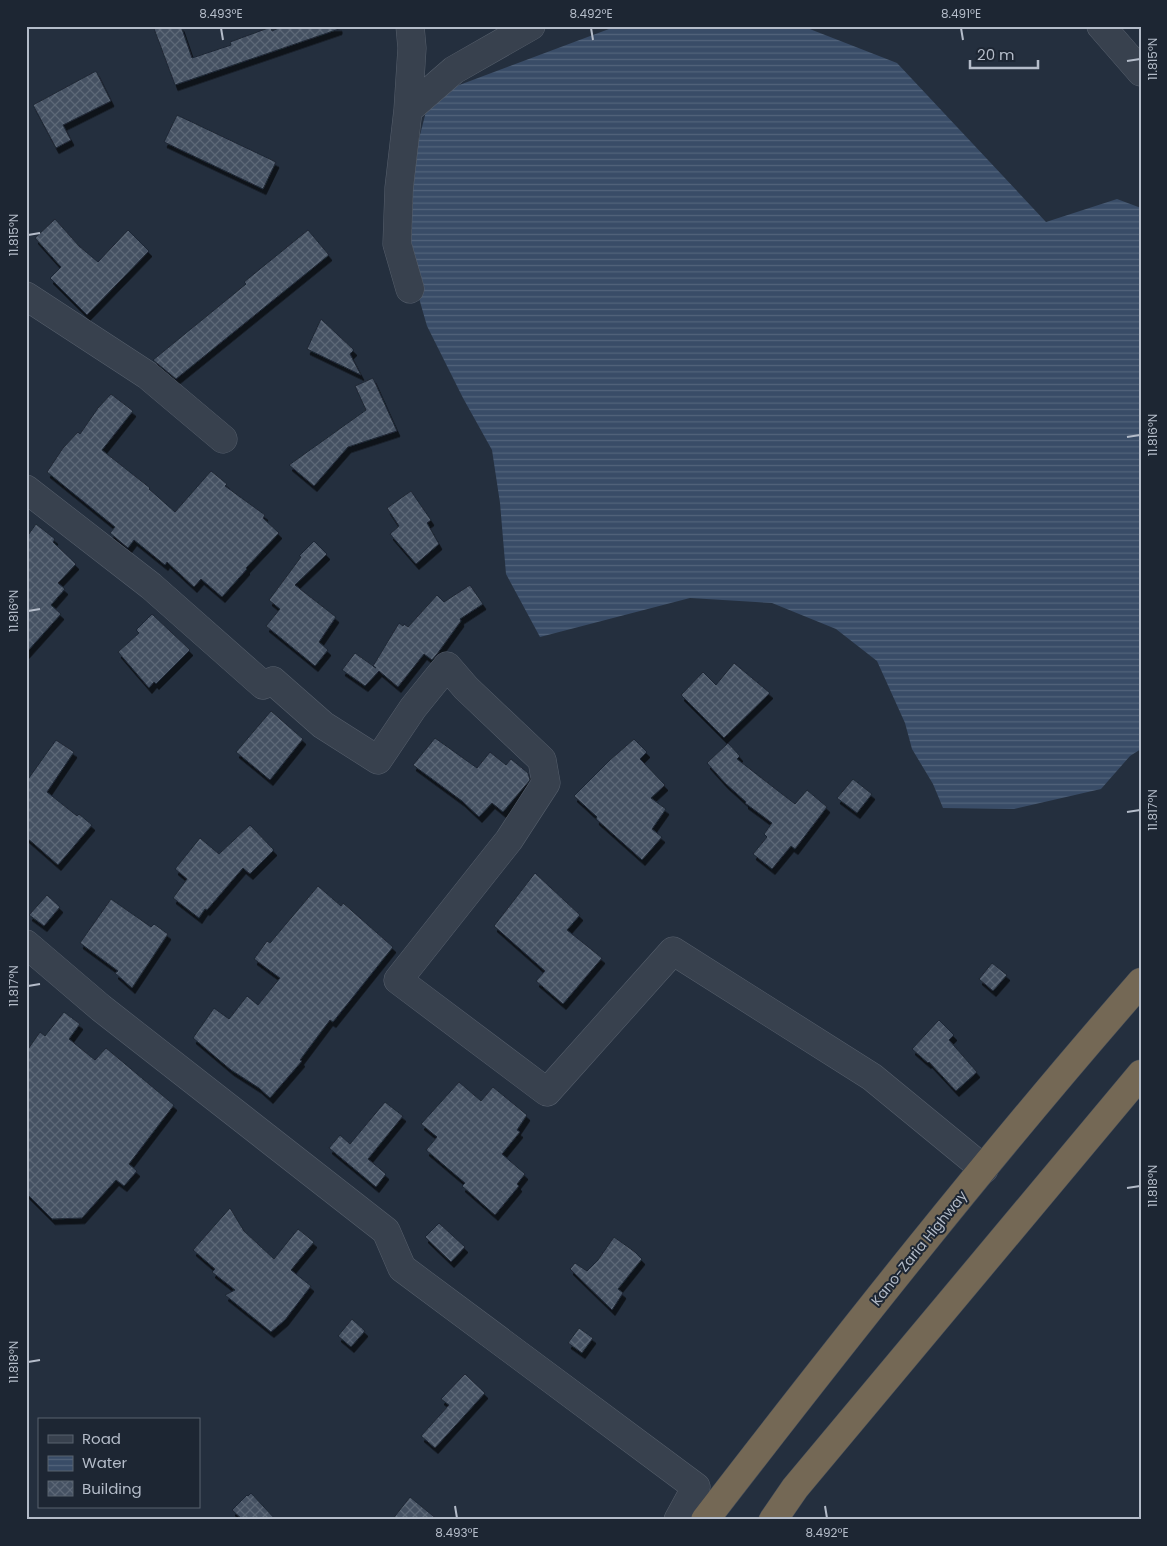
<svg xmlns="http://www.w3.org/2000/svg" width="1167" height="1546" viewBox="0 0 1167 1546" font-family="Poppins,sans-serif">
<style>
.water{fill:url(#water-rules)}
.building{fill:url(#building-cross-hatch);stroke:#1f2835;filter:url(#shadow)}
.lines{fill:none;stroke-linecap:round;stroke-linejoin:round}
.minor-casing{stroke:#565f6c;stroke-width:29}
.highway-casing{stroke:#434c59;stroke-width:29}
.minor{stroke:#38414e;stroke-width:28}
.highway{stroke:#746855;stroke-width:28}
.ticks{fill:none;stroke:#b4bcc9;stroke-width:2}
.labels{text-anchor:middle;stroke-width:4;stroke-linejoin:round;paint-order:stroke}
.street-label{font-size:14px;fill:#b4bcc9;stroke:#1d2633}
.neatline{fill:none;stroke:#b4bcc9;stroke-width:2}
.ticks-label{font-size:12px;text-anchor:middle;fill:#b4bcc9}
</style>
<defs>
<pattern id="water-rules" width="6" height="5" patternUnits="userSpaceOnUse" patternTransform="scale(1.25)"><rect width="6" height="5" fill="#394c67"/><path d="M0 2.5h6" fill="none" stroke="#53647b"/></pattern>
<pattern id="building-cross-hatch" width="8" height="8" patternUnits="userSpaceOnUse" patternTransform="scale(1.25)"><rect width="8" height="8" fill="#455162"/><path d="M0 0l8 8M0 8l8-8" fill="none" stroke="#5d6877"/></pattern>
<filter id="shadow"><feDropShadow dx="3" dy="5.5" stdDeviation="0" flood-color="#0009"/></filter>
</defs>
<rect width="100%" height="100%" fill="#242f3e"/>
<path class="water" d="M 617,26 L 802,26 L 897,63 L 1046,222 L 1117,199 L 1141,208 L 1141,749 L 1130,756 L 1101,789 L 1014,809 L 943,808 L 933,784 L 912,749 L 905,723 L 877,661 L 836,629 L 772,603 L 690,598 L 540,637 L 506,574 L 500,503 L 492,450 L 463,398 L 427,326 L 400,232 L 411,170 L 430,96 Z"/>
<path class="building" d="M 153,26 L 181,26 L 192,58 L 231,45 L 230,42 L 271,27 L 272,31 L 283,26 L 339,26 L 339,29 L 175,85 Z
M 96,71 L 111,101 L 63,125 L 71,140 L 56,148 L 33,105 Z
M 177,115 L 276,162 L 263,189 L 164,142 Z
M 55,219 L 79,246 L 98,262 L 128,230 L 149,251 L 87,315 L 50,278 L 61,267 L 35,238 Z
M 308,230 L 329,255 L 176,379 L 153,360 L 246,284 L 244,282 Z
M 321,319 L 354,350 L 350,354 L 361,375 L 307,349 Z
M 373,378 L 397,431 L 348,447 L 314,486 L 289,465 L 366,410 L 355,386 Z
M 111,394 L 133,411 L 102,450 L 150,488 L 149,489 L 175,512 L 211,471 L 227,484 L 225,486 L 265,515 L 263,518 L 279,533 L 246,568 L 247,569 L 222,597 L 201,579 L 194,587 L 167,562 L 165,565 L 134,540 L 128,548 L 110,533 L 115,527 L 47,472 L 63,448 L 78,432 L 80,434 L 98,408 Z
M 411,491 L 431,520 L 427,523 L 439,544 L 416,564 L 390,534 L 399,526 L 387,508 Z
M 36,524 L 55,539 L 53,542 L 76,564 L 58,583 L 65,589 L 51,605 L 61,614 L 26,653 L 26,538 Z
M 314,541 L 327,554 L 295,585 L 336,617 L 319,642 L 328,650 L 315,666 L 266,626 L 280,609 L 269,600 L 301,557 L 299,556 Z
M 470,585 L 483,604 L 460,619 L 461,621 L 437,654 L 432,660 L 424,654 L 398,687 L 379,671 L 365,686 L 342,670 L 355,653 L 376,668 L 373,666 L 399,623 L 403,626 L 404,624 L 408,627 L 437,595 L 444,602 Z
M 152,614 L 190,650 L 156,684 L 154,682 L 149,688 L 118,652 L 139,633 L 136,630 Z
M 734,663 L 770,693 L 724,738 L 681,695 L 703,672 L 716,685 Z
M 271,711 L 303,739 L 270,780 L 236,752 Z
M 435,738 L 477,768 L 490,752 L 506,765 L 511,759 L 528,773 L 530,780 L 503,812 L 492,803 L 479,817 L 462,801 L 413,765 Z
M 634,739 L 647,752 L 640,759 L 665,785 L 651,798 L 666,809 L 652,829 L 662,837 L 642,860 L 596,819 L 597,817 L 574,796 L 610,760 Z
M 56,740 L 74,752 L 47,792 L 77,816 L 79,814 L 92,825 L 58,865 L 26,837 L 26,782 Z
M 728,743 L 740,756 L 737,759 L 795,804 L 807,790 L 827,807 L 795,849 L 791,846 L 772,869 L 753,854 L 767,837 L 764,834 L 772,823 L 745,803 L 746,802 L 725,783 L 707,763 Z
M 853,779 L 872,794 L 857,813 L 837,798 Z
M 250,825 L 274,850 L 250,874 L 243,868 L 207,910 L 205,909 L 199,918 L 173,898 L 187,879 L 175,869 L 200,838 L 219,854 Z
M 535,873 L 580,915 L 567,930 L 602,958 L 563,1004 L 536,981 L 545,971 L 494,926 Z
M 318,886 L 341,906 L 343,903 L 393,947 L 333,1022 L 330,1020 L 300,1060 L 302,1061 L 270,1098 L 259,1088 L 231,1070 L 193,1038 L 214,1008 L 229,1019 L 247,996 L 258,1005 L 280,978 L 254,959 L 267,941 L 270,943 Z
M 47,895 L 60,907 L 44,926 L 29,915 Z
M 111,899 L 151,927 L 154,924 L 168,934 L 132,988 L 115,973 L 118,971 L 80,943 Z
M 992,963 L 1007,975 L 993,991 L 979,979 Z
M 64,1012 L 80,1024 L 69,1039 L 95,1060 L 106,1048 L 174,1105 L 129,1164 L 137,1171 L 124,1186 L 116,1180 L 82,1218 L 52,1219 L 26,1193 L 26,1052 L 40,1032 L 45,1036 Z
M 939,1020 L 954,1035 L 949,1040 L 977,1072 L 956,1091 L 929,1062 L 928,1063 L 912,1049 Z
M 459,1082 L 481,1101 L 493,1087 L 527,1115 L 517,1130 L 520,1132 L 502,1154 L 525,1174 L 517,1184 L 519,1186 L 495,1215 L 462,1186 L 465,1183 L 426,1150 L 437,1137 L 421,1124 Z
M 385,1102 L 403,1116 L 368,1159 L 386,1174 L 376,1187 L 329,1148 L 340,1135 L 350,1144 Z
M 230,1208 L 244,1231 L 274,1259 L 298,1229 L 314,1242 L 291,1270 L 311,1286 L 285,1320 L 271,1332 L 225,1295 L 235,1290 L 212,1272 L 215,1269 L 193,1250 Z
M 439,1223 L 465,1247 L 451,1262 L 425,1237 Z
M 614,1237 L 635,1252 L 642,1259 L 618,1289 L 623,1293 L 612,1310 L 570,1269 L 575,1263 L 587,1271 L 598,1260 Z
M 352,1319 L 365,1331 L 351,1347 L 338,1336 Z
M 579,1328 L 593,1338 L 582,1353 L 568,1343 Z
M 465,1374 L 485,1393 L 435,1448 L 421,1436 L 449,1405 L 441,1399 Z
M 251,1493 L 276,1520 L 243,1520 L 232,1510 L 247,1495 L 248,1496 Z
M 410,1497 L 438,1520 L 392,1520 Z"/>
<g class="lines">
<defs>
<path id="minor" d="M 1101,26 L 1141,72
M 408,110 L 412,48 L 410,26
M 410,289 L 397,244 L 399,188 L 408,110 L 454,70 L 531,26
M 26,296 L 147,375 L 223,439
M 26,489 L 151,586 L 263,685 L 273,681 L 323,725 L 378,760 L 413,708 L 447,666 L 466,688 L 542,760 L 546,783 L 509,840 L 398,980 L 547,1092 L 673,951 L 872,1077 L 984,1169
M 26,944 L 101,1008 L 386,1231 L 402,1268 L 696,1487 L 678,1520"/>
<path id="highway" d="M 705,1520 C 846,1337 989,1156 1141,982
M 773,1520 L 795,1488 L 1141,1074"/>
</defs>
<use href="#minor" class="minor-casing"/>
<use href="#highway" class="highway-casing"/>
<use href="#minor" class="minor"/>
<use href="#highway" class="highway"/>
</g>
<path class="ticks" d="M 221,28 L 223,40M 591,28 L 593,40M 961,28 L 963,40M 1127,61 L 1140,59M 28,235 L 40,233M 1127,437 L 1140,435M 28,611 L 40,609M 1127,812 L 1140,810M 28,986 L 40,984M 1127,1188 L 1140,1186M 28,1362 L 40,1360M 455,1506 L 457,1518M 825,1506 L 827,1518"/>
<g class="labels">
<g class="street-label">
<text transform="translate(919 1248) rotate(-51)" y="5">Kano-Zaria Highway</text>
</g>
</g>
<rect width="1167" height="1546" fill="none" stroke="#1d2633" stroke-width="55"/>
<rect x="38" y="1418" width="162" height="90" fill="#1d2633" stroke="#59626f"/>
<rect x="48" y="1435" width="25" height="8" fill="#38414e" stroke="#59626f"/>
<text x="82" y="1444" font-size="15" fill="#b4bcc9">Road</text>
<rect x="48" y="1456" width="25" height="15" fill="url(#water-rules)" stroke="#59626f"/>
<text x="82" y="1468" font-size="15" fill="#b4bcc9">Water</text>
<rect x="48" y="1481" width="25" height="15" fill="url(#building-cross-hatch)" stroke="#59626f"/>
<text x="82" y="1494" font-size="15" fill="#b4bcc9">Building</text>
<path d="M970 60v8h68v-8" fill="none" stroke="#b4bcc9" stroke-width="2.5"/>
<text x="977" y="60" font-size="15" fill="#b4bcc9" stroke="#1d2633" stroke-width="4" paint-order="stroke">20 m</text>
<rect x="28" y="28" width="1112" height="1490" class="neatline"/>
<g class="ticks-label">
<text x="221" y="18">8.493°E</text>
<text x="591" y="18">8.492°E</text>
<text x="961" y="18">8.491°E</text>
<text transform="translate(1153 59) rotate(-90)" y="4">11.815°N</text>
<text transform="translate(14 235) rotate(-90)" y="4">11.815°N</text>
<text transform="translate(1153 435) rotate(-90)" y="4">11.816°N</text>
<text transform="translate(14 611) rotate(-90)" y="4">11.816°N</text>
<text transform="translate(1153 810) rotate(-90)" y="4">11.817°N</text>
<text transform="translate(14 986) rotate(-90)" y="4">11.817°N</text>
<text transform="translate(1153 1186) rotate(-90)" y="4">11.818°N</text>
<text transform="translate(14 1362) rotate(-90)" y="4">11.818°N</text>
<text x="457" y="1537">8.493°E</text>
<text x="827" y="1537">8.492°E</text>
</g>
</svg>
